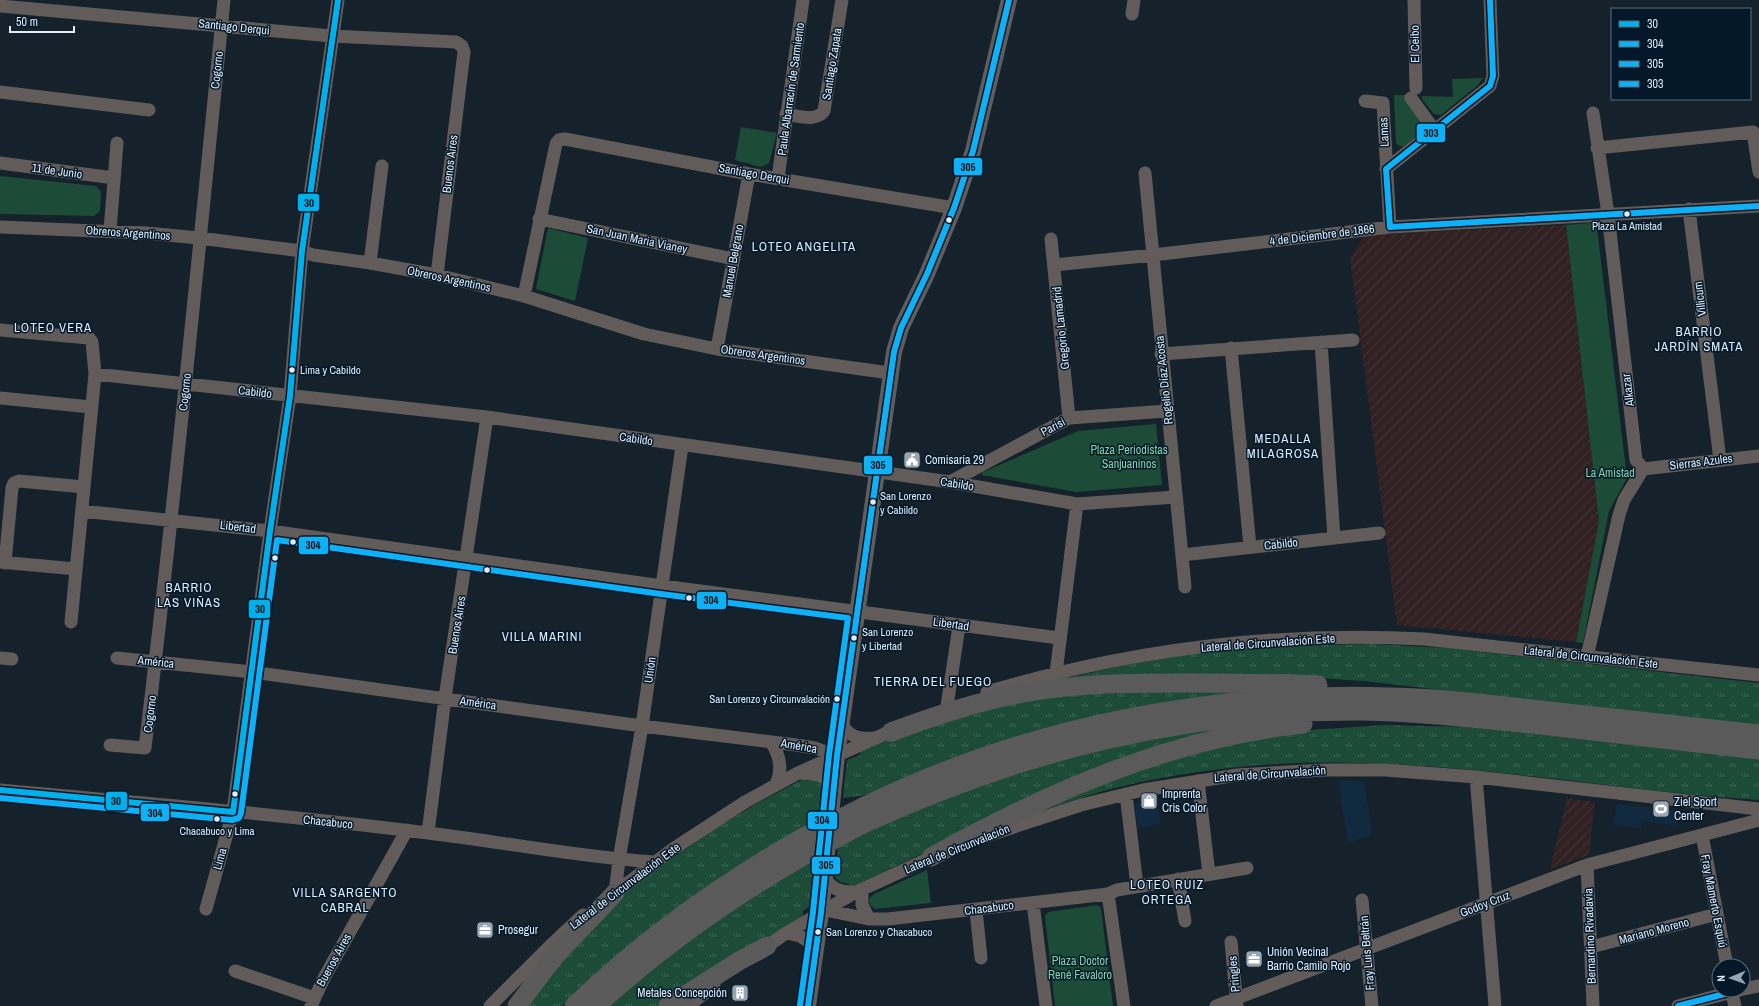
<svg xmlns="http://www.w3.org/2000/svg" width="1759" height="1006" viewBox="0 0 1759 1006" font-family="'Archivo Narrow',sans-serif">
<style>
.built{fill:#112a3f}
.industrial{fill:url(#industrial-furrows)}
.grass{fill:url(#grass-tufts)}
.park{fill:#1c4c38}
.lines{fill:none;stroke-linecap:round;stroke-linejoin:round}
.minor{stroke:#615c5a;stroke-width:13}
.major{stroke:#5f5d5d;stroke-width:16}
.highway{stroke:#5b5a5b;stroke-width:19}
.highway-bridge{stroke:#5b5a5b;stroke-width:19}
.bus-1-casing{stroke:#041829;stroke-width:9}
.bus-2-casing{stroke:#041829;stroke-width:9}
.bus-3-casing{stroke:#041829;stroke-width:9}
.bus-4-casing{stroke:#041829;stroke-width:9}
.bus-1{stroke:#00b0eb;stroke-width:6}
.bus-2{stroke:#0eb1f5;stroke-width:6}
.bus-3{stroke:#0eb1f5;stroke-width:6}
.bus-4{stroke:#0eb1f5;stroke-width:6}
.bus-dot{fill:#dfecf9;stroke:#041829;stroke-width:1.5}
.labels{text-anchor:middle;stroke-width:3;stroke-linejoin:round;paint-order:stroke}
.bus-label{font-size:11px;fill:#dfecf9;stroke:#041829;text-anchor:start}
.street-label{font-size:12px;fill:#dfecf9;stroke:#041829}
.park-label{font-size:12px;fill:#80d6a9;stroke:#041829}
.poi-label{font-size:12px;fill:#dfecf9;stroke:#041829;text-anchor:start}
.neighbourhood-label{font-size:13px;letter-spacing:1px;fill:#dfecf9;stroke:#041829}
.line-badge{stroke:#041829;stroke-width:1.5}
.pale-badge-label{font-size:11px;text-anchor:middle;font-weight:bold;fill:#111}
</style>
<defs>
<pattern id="industrial-furrows" width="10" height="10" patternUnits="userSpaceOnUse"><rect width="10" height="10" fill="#312123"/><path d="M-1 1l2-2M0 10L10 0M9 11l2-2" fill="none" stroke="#453739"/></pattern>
<pattern id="grass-tufts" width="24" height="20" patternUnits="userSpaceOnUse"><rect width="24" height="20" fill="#1c4c38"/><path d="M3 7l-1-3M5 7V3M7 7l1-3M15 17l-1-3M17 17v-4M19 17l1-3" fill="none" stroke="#3d6656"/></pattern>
</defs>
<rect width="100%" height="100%" fill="#15212b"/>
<path class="built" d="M 1338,780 L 1364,781 L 1372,835 L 1348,843 Z
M 1157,798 L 1160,824 L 1138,828 L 1135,807 L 1140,801 Z
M 1616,804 L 1678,810 L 1677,826 L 1642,821 L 1641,828 L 1614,825 Z"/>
<path class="industrial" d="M 1566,225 L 1599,521 L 1576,642 L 1397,625 L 1350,258 L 1362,239 L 1368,235 Z
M 1567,798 L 1595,802 L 1589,855 L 1550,869 Z"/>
<path class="grass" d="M 1371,644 L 1446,648 L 1759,683 L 1759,726 L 1363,681 L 1303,677 L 1047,683 C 1104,669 1164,656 1223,650 C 1272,646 1322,645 1371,644 Z
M 1276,687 L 926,770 L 866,795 L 843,798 L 847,760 L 860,755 L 861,751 L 919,727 L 1024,697 Z
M 1276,725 L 998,818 L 849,888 L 849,884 L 840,882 L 835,877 L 838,847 L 862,833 L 933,802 L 1072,755 L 1210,728 Z
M 1385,725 L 1467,727 L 1759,758 L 1759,800 C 1582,788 1407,748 1229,768 C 1186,773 1142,780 1100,792 C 1065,802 1031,815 996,825 L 1177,755 L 1294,731 Z
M 805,778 L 806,781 L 818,781 L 824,786 L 821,816 L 584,985 L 562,1006 L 521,1006 L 617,899 L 649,874 L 715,829 L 756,804 Z
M 817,859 L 812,905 L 803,911 L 803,915 L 663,1006 L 608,1006 L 647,973 L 740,904 Z"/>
<path class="park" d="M 1483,78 L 1478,85 L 1441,115 L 1434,114 L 1422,99 L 1422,96 L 1453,97 L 1452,79 Z
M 1394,95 L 1407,95 L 1424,124 L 1423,131 L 1403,147 L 1396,144 Z
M 741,127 L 777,133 L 769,163 L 761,167 L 735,160 Z
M 0,176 L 96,186 L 101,192 L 100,211 L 94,216 L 0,214 Z
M 1591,223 L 1597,228 L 1627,478 L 1609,511 L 1583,643 L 1576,642 L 1599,521 L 1566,225 Z
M 548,228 L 588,238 L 575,301 L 536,289 Z
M 1156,424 L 1162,485 L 1076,492 L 981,475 L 983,472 L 1078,431 Z
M 927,870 L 931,903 L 875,909 L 870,905 L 869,899 L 874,894 Z
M 1097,905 L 1101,908 L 1113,1006 L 1055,1006 L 1045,916 L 1048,912 Z"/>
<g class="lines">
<path class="minor" d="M 1414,0 L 1416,88
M 0,6 L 332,36 L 456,42 L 462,46 L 464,52 L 437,275
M 1132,14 L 1134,0
M 0,92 L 149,110
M 1411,98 L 1435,131
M 1365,101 L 1383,103 L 1390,227
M 1593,113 L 1608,214 L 1636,460 L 1643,469
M 786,114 C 799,116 816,122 824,111 L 842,0
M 1597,148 L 1753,132 L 1759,172
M 0,163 L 114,178
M 1386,169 L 1490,86 L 1493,76 L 1490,0
M 1145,173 L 1185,587
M 778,178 L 803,0
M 1689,209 L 1720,460
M 539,219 L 734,259
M 0,227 L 146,233 L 199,238 L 302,251 L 313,255 L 370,263 L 437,275 L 524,296 L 644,334 L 717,349 L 890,373
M 110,231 L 117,143
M 1051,239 L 1069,418
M 370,263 L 382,166
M 1054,265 L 1153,255 L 1390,227 L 1759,206
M 524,296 L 556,144 L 559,140 L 565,139 L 749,174 L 954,208
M 0,330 L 89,338 L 92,342 L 95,374 L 71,622
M 1321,342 L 1334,538
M 1231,348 L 1250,547
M 717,349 L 749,174
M 1161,354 L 1353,340
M 95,374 L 487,417 L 950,482 L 1077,504 L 1176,497
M 0,398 L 91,407
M 1643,469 L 1759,456
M 950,482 L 1069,418 L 1167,411
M 82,511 L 270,531 L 662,586 L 1059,638
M 1182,555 L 1379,533
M 0,562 L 76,569
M 5,563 L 12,488 L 14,483 L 19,481 L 84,487
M 1587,657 L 1619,515 L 1624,500 L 1643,469
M 0,658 L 12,659
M 117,658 L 252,672 L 642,726 L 796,745 L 815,748 L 837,756
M 1056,673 L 1077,504
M 987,692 C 1129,650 1276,631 1424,639 L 1759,675
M 947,706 L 959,626
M 841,723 C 850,738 859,739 874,738
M 771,742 C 780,755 783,769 776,785
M 110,745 L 145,748 C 175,499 199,250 224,0
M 801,773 L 819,775 L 834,784
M 1476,777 L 1495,1006
M 1198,781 L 1209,874
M 0,790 C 143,803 286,815 428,833 C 503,842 578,857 654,862
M 1126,794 L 1137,886
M 428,833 L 445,698 L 487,417
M 1702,835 L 1727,966
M 983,837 L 1081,805 L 1143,790 L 1237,775 L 1325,770 L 1385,770 L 1476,777 L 1759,809
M 1587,865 L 1593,1006
M 824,875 C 830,890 841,892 856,892
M 1178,879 L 1185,921
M 862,890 L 862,905 L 869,919
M 615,893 L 619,860 L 642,726 L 682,446
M 1108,894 L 1124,1006
M 609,897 L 673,849 L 745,802 L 798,773 L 898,728
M 1362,900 L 1372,1006
M 1033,903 L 1046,1006
M 206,909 L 233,812 L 270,531 L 290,396 L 302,251 L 338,0
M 825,910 L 869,919 L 888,919 L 1108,894 L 1117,890 L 1247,868
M 976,910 L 981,958
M 786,933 L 800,936 L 816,947
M 1231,942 L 1237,1006
M 1591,947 L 1717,914
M 762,950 L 786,933 L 856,892 L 939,854
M 235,971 L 314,998
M 1743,989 L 1759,986
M 1731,990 L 1735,1006
M 311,1006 L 325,976 L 407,830
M 490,1006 L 551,945 L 583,915
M 688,1006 L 714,986
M 1216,1006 L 1587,865 L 1759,820
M 1678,1006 L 1740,990"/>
<path class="major" d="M 808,1006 L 821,913 L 837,756 L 894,352 L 901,328 L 927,274 L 954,208 L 973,151 L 1009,0"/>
<path class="highway" d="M 891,732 C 937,715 982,700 1030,692 C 1083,683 1135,683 1188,683 C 1231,683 1275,683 1318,685
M 865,806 C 1027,727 1210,691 1390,697 C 1440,698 1490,704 1540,710 C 1613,718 1686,726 1759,734
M 863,824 C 1023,751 1185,710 1361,711 C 1421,712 1480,719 1540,725 C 1613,734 1686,742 1759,750
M 931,857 C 1046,793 1171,738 1303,724
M 517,1006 L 555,956 L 615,893
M 574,1006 C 642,941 719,885 802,838
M 596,1006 C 659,949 727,900 800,858
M 668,1006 L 739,961 L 767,946"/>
<path class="highway-bridge" d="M 802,838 L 865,806
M 800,858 L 863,824"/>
<defs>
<path id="bus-1" d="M 0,790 L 233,812
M 233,812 L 270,531 L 290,396 L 302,251 L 338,0"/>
<path id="bus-2" d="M 0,798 L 232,820 L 239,818 L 241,813 L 277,540 L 661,594 L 848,618 L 829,755 L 813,912 L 800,1005"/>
<path id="bus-3" d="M 808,1006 L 821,913 L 837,756 L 894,352 L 901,328 L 927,274 L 954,208 L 973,151 L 1009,0
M 1678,1006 L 1740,990"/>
<path id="bus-4" d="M 1490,0 L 1493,76 L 1490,86 L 1386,169 L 1390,227 L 1759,206"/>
</defs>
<use href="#bus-1" class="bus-1-casing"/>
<use href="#bus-2" class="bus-2-casing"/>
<use href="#bus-3" class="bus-3-casing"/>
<use href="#bus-4" class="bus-4-casing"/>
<use href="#bus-1" class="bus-1"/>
<use href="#bus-2" class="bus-2"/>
<use href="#bus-3" class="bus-3"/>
<use href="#bus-4" class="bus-4"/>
</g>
<defs>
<symbol id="civic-square" viewBox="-11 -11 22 22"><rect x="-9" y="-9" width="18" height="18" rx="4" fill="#98a5b1" stroke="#041829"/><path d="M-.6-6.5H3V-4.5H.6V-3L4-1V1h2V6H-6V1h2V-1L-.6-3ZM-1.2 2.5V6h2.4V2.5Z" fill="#fff"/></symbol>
<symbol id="shop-square" viewBox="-11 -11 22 22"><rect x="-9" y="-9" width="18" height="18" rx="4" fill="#98a5b1" stroke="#041829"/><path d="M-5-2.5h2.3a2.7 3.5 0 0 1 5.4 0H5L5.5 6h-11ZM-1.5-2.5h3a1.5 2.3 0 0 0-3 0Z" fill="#fff"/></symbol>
<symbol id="stadium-square" viewBox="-11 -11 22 22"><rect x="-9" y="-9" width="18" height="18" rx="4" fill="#98a5b1" stroke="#041829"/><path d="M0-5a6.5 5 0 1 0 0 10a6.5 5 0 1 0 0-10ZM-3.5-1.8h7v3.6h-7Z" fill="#fff"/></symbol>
<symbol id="office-square" viewBox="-11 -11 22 22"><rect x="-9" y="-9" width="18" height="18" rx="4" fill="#98a5b1" stroke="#041829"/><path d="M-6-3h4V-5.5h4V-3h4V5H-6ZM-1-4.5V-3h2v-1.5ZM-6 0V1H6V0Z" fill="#fff"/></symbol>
<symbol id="building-square" viewBox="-11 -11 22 22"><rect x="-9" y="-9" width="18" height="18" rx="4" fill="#98a5b1" stroke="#041829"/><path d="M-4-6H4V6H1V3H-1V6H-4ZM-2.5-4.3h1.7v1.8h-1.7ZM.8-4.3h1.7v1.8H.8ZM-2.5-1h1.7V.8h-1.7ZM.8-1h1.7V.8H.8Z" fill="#fff"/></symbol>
</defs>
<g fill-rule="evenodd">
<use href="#civic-square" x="902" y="450" width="20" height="20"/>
<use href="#shop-square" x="1139" y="791" width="20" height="20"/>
<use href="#stadium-square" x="1651" y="799" width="20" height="20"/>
<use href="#office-square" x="475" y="920" width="20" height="20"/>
<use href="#office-square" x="1244" y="949" width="20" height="20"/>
<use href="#building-square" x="730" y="983" width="20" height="20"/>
</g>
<g class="bus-dot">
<circle cx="1627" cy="214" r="3.5"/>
<circle cx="949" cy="220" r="3.5"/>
<circle cx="292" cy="370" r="3.5"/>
<circle cx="873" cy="502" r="3.5"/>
<circle cx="293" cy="542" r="3.5"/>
<circle cx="275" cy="558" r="3.5"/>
<circle cx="487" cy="570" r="3.5"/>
<circle cx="689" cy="598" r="3.5"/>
<circle cx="854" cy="638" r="3.5"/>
<circle cx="837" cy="699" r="3.5"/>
<circle cx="235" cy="794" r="3.5"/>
<circle cx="217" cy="819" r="3.5"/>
<circle cx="818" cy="932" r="3.5"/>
</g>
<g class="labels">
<g class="bus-label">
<text x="1627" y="230" text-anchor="middle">Plaza La Amistad</text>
<text x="300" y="374">Lima y Cabildo</text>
<text x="880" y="500">San Lorenzo<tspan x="880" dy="14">y Cabildo</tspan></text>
<text x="862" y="636">San Lorenzo<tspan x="862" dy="14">y Libertad</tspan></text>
<text x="830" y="703" text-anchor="end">San Lorenzo y Circunvalación</text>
<text x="217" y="835" text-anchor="middle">Chacabuco y Lima</text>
<text x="826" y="936">San Lorenzo y Chacabuco</text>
</g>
<g class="street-label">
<text transform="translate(234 27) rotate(6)" y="4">Santiago Derqui</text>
<text transform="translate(1415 44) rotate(-91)" y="4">El Ceibo</text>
<text transform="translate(832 64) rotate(-81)" y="4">Santiago Zapata</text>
<text transform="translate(217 70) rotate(-84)" y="4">Cogorno</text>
<text transform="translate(791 89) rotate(-82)" y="4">Paula Albarracín de Sarmiento</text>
<text transform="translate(1384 132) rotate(-93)" y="4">Lamas</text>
<text transform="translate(450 164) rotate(-83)" y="4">Buenos Aires</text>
<text transform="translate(57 171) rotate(8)" y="4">11 de Junio</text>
<text transform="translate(754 174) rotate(10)" y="4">Santiago Derqui</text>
<text transform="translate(128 233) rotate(4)" y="4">Obreros Argentinos</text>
<text transform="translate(1322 235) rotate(-7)" y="4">4 de Diciembre de 1866</text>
<text transform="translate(637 239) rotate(12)" y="4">San Juan Maria Vianey</text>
<text transform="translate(733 261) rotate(-80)" y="4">Manuel Belgrano</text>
<text transform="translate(449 279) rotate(12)" y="4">Obreros Argentinos</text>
<text transform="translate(1700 299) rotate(-97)" y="4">Villicum</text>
<text transform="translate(1061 328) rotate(-96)" y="4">Gregorio Lamadrid</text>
<text transform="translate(763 355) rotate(8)" y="4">Obreros Argentinos</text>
<text transform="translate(1164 380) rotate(-96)" y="4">Rogelio Díaz Acosta</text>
<text transform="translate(1628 390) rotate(-97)" y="4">Alkazar</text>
<text transform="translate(185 392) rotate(-84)" y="4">Cogorno</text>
<text transform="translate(255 392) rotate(7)" y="4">Cabildo</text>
<text transform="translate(1053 427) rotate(-28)" y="4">Parisi</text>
<text transform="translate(636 439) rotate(8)" y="4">Cabildo</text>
<text transform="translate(1701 462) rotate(-7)" y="4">Sierras Azules</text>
<text transform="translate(957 484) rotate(9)" y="4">Cabildo</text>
<text transform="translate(238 527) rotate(7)" y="4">Libertad</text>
<text transform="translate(1281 544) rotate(-6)" y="4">Cabildo</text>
<text transform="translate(951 624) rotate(8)" y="4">Libertad</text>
<text transform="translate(457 625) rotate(-81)" y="4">Buenos Aires</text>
<text transform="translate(1268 643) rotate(-4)" y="4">Lateral de Circunvalación Este</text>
<text transform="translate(1591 657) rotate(6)" y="4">Lateral de Circunvalación Este</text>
<text transform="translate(156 662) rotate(6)" y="4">América</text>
<text transform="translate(650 670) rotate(-82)" y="4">Unión</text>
<text transform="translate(478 703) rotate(8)" y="4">América</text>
<text transform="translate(150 714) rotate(-83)" y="4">Cogorno</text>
<text transform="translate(799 746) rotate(10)" y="4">América</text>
<text transform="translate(1270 774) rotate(-4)" y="4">Lateral de Circunvalación</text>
<text transform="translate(328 822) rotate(6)" y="4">Chacabuco</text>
<text transform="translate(957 849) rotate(-22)" y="4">Lateral de Circunvalación</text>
<text transform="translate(220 859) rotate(-74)" y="4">Lima</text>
<text transform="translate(625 886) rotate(-37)" y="4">Lateral de Circunvalación Este</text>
<text transform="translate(1714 901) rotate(79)" y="4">Fray Mamerto Esquiú</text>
<text transform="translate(1485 904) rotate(-21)" y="4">Godoy Cruz</text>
<text transform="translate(989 908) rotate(-7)" y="4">Chacabuco</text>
<text transform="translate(1654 931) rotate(-15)" y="4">Mariano Moreno</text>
<text transform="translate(1590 936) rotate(-92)" y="4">Bernardino Rivadavia</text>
<text transform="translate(1367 953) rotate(-95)" y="4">Fray Luis Beltrán</text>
<text transform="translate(334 960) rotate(-61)" y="4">Buenos Aires</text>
<text transform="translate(1234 974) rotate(-95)" y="4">Pringles</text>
</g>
<g class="park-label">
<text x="1129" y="454">Plaza Periodistas<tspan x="1129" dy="14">Sanjuaninos</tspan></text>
<text x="1610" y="477">La Amistad</text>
<text x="1080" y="965">Plaza Doctor<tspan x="1080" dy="14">René Favaloro</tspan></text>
</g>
<g class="poi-label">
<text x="925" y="464">Comisaría 29</text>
<text x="1162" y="798">Imprenta<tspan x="1162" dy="14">Cris Color</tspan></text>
<text x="1674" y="806">Ziel Sport<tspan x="1674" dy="14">Center</tspan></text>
<text x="498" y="934">Prosegur</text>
<text x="1267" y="956">Unión Vecinal<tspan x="1267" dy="14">Barrio Camilo Rojo</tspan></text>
<text x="727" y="997" text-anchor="end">Metales Concepción</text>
</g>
<g class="neighbourhood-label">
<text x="804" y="251">LOTEO ANGELITA</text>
<text x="53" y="332">LOTEO VERA</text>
<text x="1699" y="336">BARRIO<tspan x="1699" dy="15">JARDÍN SMATA</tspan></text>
<text x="1283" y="443">MEDALLA<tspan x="1283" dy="15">MILAGROSA</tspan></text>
<text x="189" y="592">BARRIO<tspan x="189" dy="15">LAS VIÑAS</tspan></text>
<text x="542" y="641">VILLA MARINI</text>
<text x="933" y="686">TIERRA DEL FUEGO</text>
<text x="1167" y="889">LOTEO RUIZ<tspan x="1167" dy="15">ORTEGA</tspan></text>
<text x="345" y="897">VILLA SARGENTO<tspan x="345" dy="15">CABRAL</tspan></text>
</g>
</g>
<g class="line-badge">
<rect x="1416" y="123" width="30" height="20" rx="4" fill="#0eb1f5"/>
<rect x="953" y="157" width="30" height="19" rx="4" fill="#0eb1f5"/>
<rect x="297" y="193" width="23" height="19" rx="4" fill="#00b0eb"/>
<rect x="863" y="455" width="30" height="20" rx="4" fill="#0eb1f5"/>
<rect x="298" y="536" width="31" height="19" rx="4" fill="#0eb1f5"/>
<rect x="696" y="591" width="31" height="19" rx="4" fill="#0eb1f5"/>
<rect x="248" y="599" width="23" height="20" rx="4" fill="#00b0eb"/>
<rect x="105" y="791" width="23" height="20" rx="4" fill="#00b0eb"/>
<rect x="140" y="803" width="30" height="19" rx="4" fill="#0eb1f5"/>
<rect x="807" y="811" width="31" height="19" rx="4" fill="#0eb1f5"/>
<rect x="811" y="856" width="30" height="19" rx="4" fill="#0eb1f5"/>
</g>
<g class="pale-badge-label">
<text x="1431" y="137">303</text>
<text x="968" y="171">305</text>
<text x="309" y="207">30</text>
<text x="878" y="469">305</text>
<text x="313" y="549">304</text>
<text x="711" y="604">304</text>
<text x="260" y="613">30</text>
<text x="116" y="805">30</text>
<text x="155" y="817">304</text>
<text x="822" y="824">304</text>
<text x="826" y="869">305</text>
</g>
<rect x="1611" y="8" width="140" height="92" fill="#041829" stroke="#5c6d7c"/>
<rect x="1619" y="21" width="20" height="6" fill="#00b0eb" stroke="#5c6d7c"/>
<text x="1647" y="28" font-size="12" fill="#dfecf9">30</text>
<rect x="1619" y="41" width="20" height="6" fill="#0eb1f5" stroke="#5c6d7c"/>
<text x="1647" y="48" font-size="12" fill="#dfecf9">304</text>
<rect x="1619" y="61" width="20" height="6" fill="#0eb1f5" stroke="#5c6d7c"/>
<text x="1647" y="68" font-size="12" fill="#dfecf9">305</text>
<rect x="1619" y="81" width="20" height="6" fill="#0eb1f5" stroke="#5c6d7c"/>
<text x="1647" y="88" font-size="12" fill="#dfecf9">303</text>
<g transform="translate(1731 978) rotate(268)"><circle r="19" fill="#041829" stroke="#5c6d7c"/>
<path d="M0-3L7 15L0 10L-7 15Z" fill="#98a5b1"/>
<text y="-6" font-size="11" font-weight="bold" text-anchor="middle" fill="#dfecf9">N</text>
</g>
<path d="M10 26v6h64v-6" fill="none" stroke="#dfecf9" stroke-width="2"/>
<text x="16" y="26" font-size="12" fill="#dfecf9" stroke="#041829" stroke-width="3" paint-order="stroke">50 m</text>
</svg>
